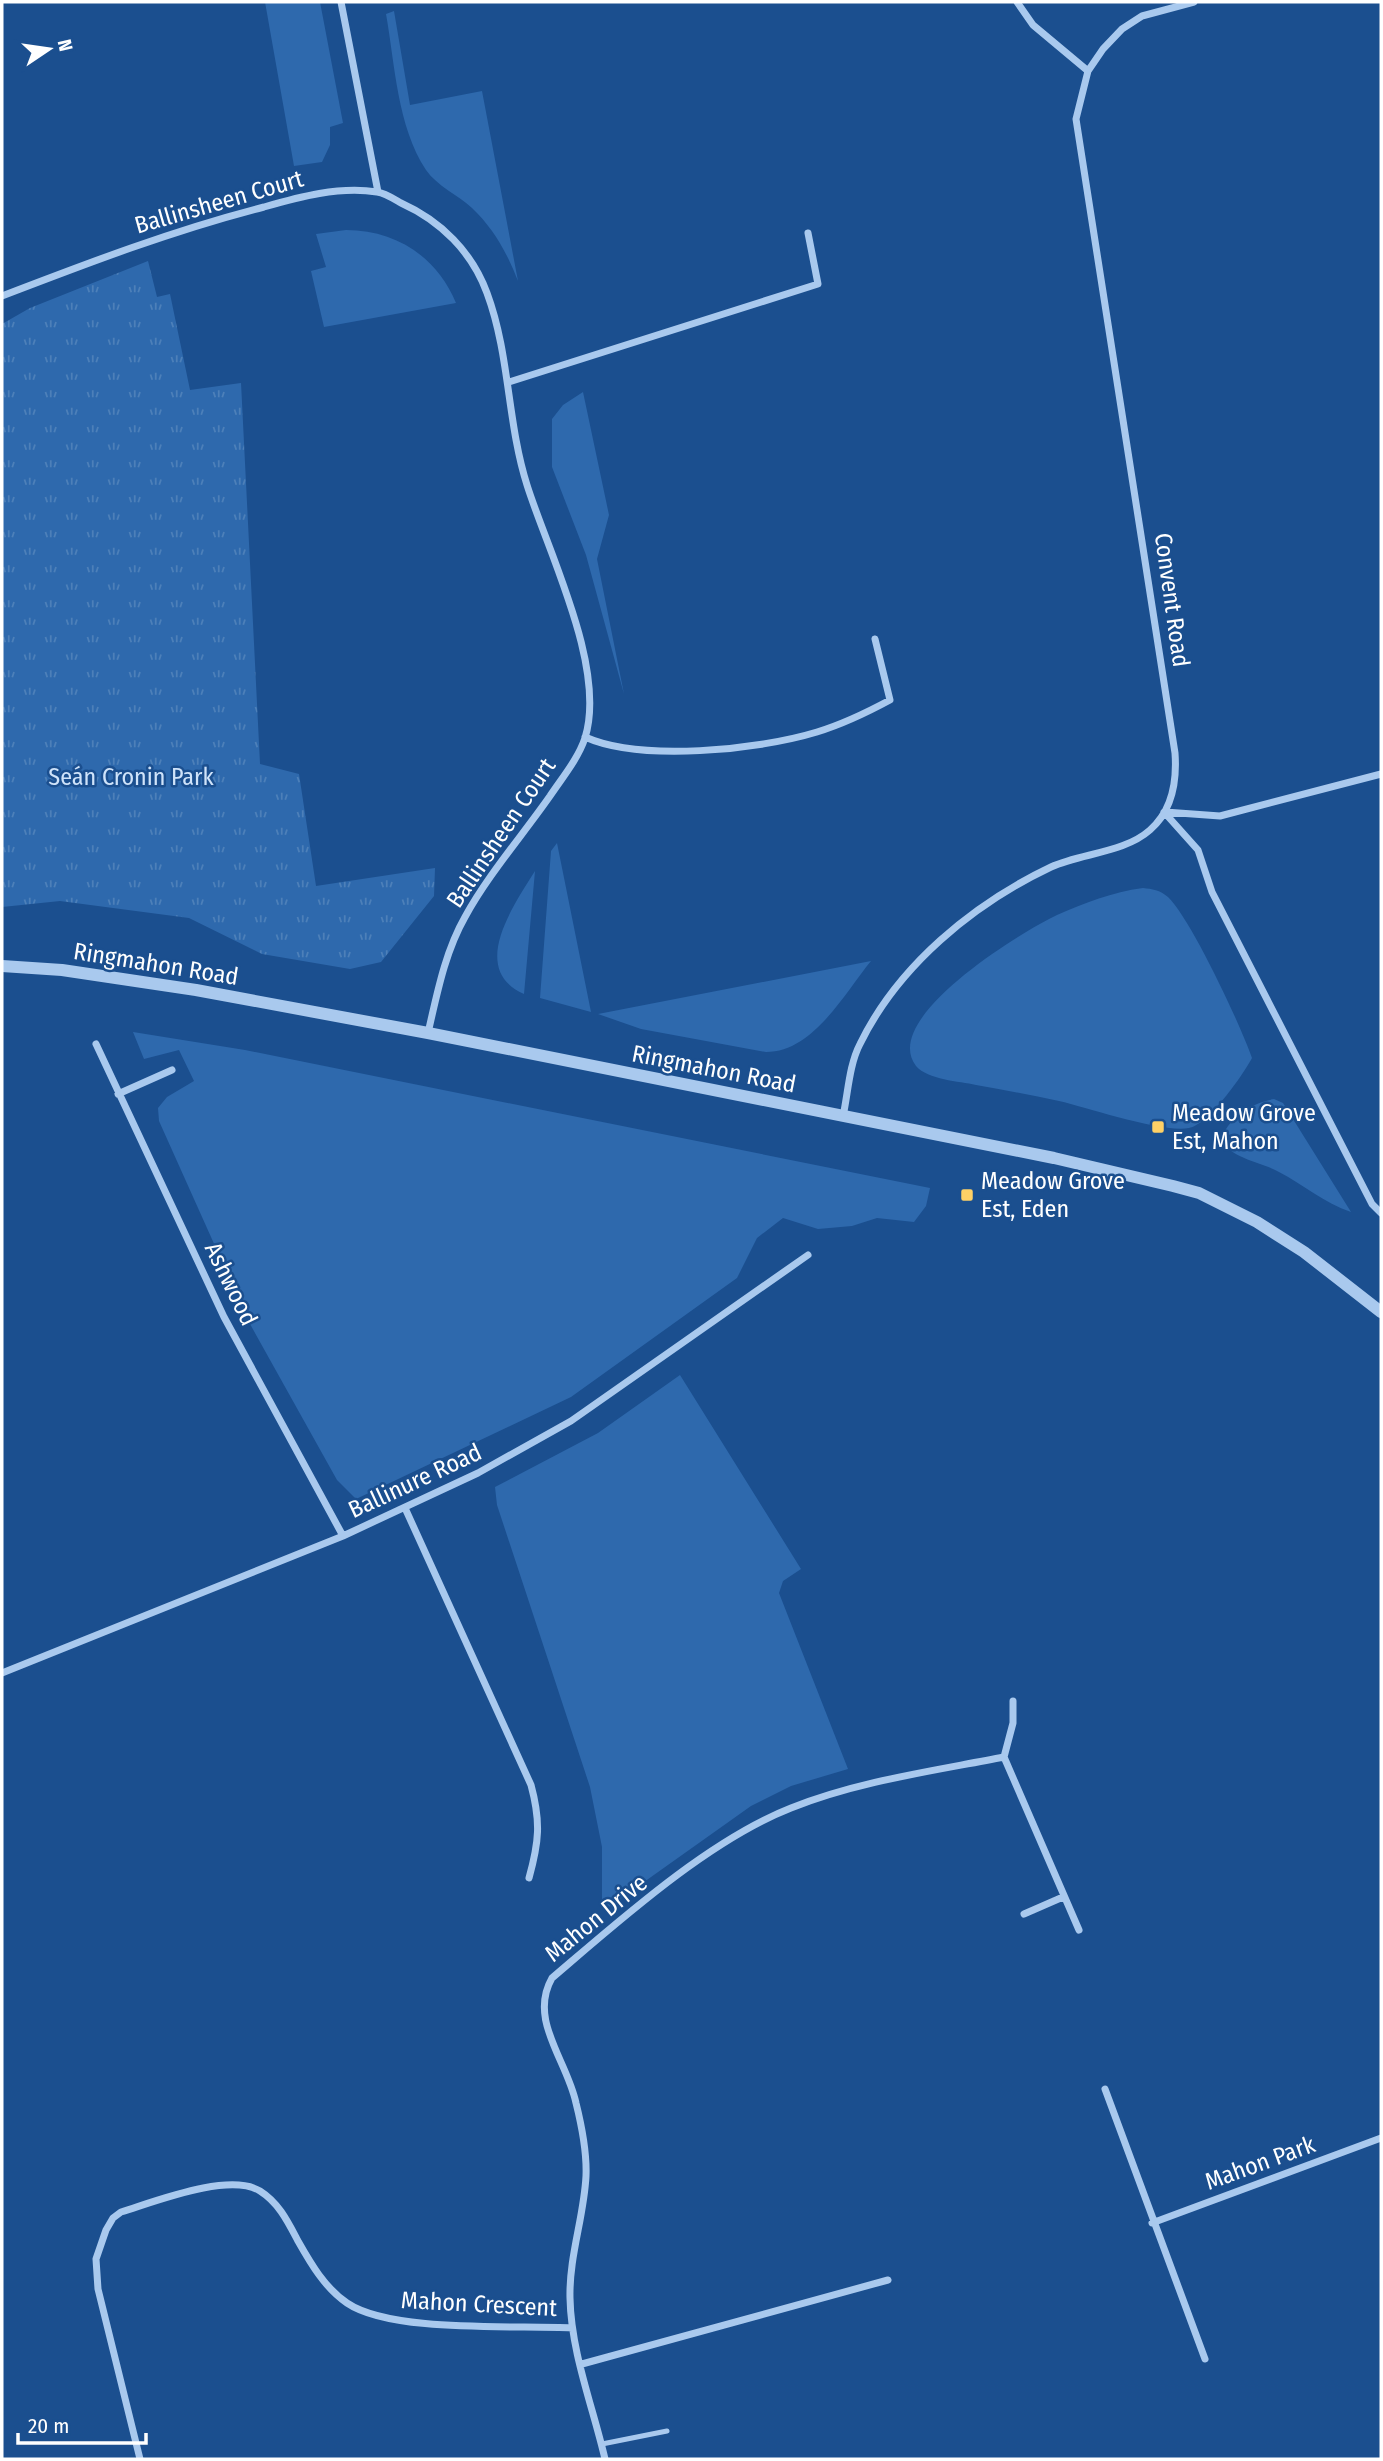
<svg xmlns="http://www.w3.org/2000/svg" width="1383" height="2461" viewBox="0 0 1383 2461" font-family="'Fira Sans Condensed',sans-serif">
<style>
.green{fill:#2e69ad}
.park{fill:url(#park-tufts)}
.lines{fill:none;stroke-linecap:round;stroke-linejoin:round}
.service{stroke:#a9c9ee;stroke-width:5}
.minor{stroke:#a9c9ee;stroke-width:7}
.tertiary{stroke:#a9c9ee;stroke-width:12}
.poi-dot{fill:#ffd166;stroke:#1b4f8f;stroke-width:2.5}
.labels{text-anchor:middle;stroke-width:5;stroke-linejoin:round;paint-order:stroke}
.street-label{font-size:24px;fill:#fff;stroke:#1b4f8f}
.park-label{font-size:24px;fill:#cfe3fa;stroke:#1b4f8f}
.poi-label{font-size:24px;fill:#fff;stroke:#1b4f8f;text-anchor:start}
</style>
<defs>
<pattern id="park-tufts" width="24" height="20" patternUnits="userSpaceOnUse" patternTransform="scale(1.75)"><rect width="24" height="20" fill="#2e69ad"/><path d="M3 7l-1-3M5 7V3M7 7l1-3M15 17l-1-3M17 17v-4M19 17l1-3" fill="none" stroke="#4d80b9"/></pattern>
</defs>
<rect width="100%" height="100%" fill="#1b4f8f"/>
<path class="green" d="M 265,2 L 320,2 L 343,123 L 330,127 L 330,145 L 322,162 L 294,166 Z
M 394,11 L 410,105 L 482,91 L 518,281 C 507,253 494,229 472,208 C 458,195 437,186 426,170 C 397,126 395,64 386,14 Z
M 346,230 C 396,230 437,257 456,303 L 324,327 L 311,271 L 326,267 L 316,234 Z
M 583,392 L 609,515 L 597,559 L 624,694 L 586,555 L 552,467 L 552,419 L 563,405 Z
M 557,843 L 591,1012 L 540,998 L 551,851 Z
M 535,871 L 524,994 C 468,969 514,905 535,871 Z
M 1143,888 C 1152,889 1160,890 1168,897 C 1191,919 1241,1026 1252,1058 C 1243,1075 1208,1125 1189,1128 C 1162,1133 1089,1108 1059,1101 C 1032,1095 1004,1090 976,1085 C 959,1081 928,1080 916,1066 C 879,1018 1023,931 1057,915 C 1085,903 1112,892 1143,888 Z
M 871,961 C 844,994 813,1052 766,1052 L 641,1029 L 598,1014 Z
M 133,1032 L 245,1050 L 930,1188 L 926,1206 L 914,1222 L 877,1218 L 852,1226 L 818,1229 L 783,1218 L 757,1238 L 737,1278 L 571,1397 L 356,1499 L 337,1480 L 250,1324 L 159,1121 L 158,1108 L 167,1097 L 194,1081 L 179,1050 L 144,1059 Z
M 1274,1099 L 1283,1103 L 1351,1212 C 1324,1203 1304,1185 1279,1172 C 1259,1161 1235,1160 1221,1141 C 1227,1118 1251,1103 1274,1099 Z
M 680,1375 L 801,1569 L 783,1581 L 779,1593 L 848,1769 L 791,1786 L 751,1806 L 606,1909 L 602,1899 L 602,1847 L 590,1787 L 497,1505 L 495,1487 L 598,1433 Z"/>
<path class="park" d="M 148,261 L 157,297 L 170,294 L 190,390 L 241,383 L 260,764 L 299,774 L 316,886 L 435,868 L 434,896 L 381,962 L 350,969 L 262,954 L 189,918 L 60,901 L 2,907 L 2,324 L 30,308 Z"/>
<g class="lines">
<path class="service" d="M 602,2444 L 667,2431"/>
<path class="minor" d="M 341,2 L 378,192
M 1017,2 L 1033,25 L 1088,71
M 2,296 C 88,263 174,230 264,207 C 299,197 339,186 377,192 C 385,193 394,199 401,203 C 441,221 472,252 487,293 C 510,355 507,422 527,485 C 548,552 607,668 585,738 C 578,759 562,778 550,796 C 522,836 488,875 465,917 C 445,952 437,994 428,1033
M 509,382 L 818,284 L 808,233
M 585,737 C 641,762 758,750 817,732 C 843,724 866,713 890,700 L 875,639
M 1164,812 L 1198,850 L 1212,892 L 1372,1204 L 1381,1213
M 1165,812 L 1220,816 L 1381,774
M 96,1044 L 224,1317 L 343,1536
M 118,1094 L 172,1070
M 843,1116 C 848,1094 849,1065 860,1044 C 898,966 973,904 1051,867 C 1082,853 1124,853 1150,830 C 1173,810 1177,781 1175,753 L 1076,119 L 1088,71 L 1103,49 L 1122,29 L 1142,16 L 1194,2
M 405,1508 L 531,1785 C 541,1822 539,1842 529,1878
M 2,1673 L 343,1536 L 478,1473 L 571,1421 L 808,1255
M 1004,1757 L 1013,1723 L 1013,1701
M 1024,1914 L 1063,1897
M 1105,2089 L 1205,2359
M 1152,2223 L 1381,2138
M 582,2364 L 888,2280
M 140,2459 L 98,2289 L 96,2259 L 106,2230 L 113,2218 L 121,2212 C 154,2202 229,2172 260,2191 C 279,2203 288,2222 298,2241 C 311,2264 325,2288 347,2303 C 391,2333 515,2325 572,2328
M 605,2459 C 593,2407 571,2352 570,2298 C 569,2256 584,2217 586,2176 C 587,2151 582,2127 576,2103 C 567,2060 528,2020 552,1978 C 620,1920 709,1840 791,1808 C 859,1781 933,1771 1004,1757 L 1079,1930"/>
<path class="tertiary" d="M 2,966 L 62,970 L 196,990 L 428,1033 L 1054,1158 L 1173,1186 L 1199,1193 L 1257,1222 L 1304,1252 L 1381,1312"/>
</g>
<g class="poi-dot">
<rect x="1151" y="1120" width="14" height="14" rx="3.5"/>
<rect x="960" y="1188" width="14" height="14" rx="3.5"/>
</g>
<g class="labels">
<g class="street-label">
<text transform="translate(219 202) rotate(-16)" y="8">Ballinsheen Court</text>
<text transform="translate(1172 600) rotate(82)" y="8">Convent Road</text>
<text transform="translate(501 833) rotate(-56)" y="8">Ballinsheen Court</text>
<text transform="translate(156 964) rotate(9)" y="8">Ringmahon Road</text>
<text transform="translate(714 1069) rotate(11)" y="8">Ringmahon Road</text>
<text transform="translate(231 1284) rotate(64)" y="8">Ashwood</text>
<text transform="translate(415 1481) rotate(-25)" y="8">Ballinure Road</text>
<text transform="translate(596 1918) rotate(-39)" y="8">Mahon Drive</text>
<text transform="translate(1260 2163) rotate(-20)" y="8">Mahon Park</text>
<text transform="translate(479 2304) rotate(3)" y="8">Mahon Crescent</text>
</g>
<g class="park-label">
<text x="131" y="785">Seán Cronin Park</text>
</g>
<g class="poi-label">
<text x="1172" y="1121">Meadow Grove<tspan x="1172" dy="28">Est, Mahon</tspan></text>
<text x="981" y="1189">Meadow Grove<tspan x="981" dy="28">Est, Eden</tspan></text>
</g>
</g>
<rect width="1383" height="2461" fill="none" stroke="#ffffff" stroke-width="7"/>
<g transform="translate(49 49) rotate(77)" stroke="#1b4f8f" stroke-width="5" paint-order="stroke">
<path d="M0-5L12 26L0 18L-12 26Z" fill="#ffffff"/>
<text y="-10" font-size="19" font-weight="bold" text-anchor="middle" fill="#ffffff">N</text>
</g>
<path d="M18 2433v10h128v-10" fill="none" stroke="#ffffff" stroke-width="3.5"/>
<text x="28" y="2433" font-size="21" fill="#ffffff" stroke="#1b4f8f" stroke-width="5" paint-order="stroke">20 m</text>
</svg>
